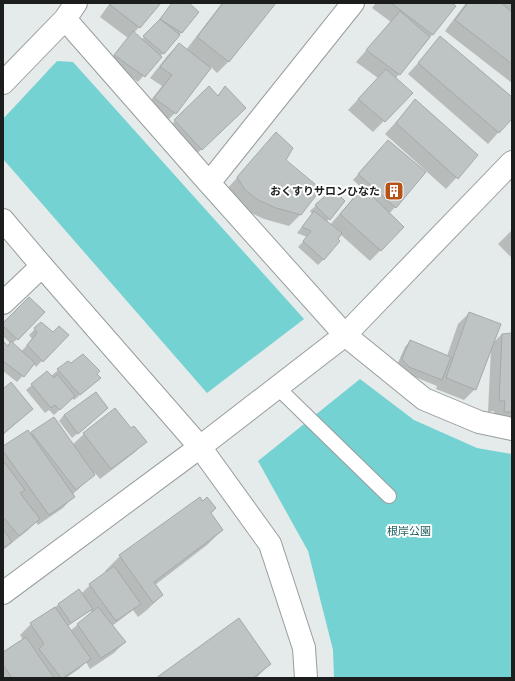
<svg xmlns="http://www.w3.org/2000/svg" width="515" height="681" viewBox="0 0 515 681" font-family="'PT Sans','Noto Sans JP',sans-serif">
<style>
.green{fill:#75d2d3}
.shadow{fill:#0003;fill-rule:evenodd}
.building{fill:#bec3c3;stroke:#a4a9a9}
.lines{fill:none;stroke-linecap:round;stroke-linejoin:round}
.lane-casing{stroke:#989d9d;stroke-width:16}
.street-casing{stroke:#989d9d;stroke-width:24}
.secondary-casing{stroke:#989d9d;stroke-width:24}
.lane{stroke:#fff;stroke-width:14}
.street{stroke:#fff;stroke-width:22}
.secondary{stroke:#fff;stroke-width:22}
.labels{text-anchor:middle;stroke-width:4;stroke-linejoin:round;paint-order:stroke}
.poi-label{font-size:11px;font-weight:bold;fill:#1c1e1e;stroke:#fff;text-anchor:end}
.park-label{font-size:11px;fill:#215f5f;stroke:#fff}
</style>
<rect width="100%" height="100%" fill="#e5ebea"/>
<path class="green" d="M 57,61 L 73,62 L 304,319 L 207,393 L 3,159 L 3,119 Z
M 360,379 L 414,420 L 477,448 L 512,454 L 512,678 L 334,678 L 333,650 L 308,551 L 258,461 Z"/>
<path class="shadow" d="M 110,3 L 159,3 L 134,33 L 141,40 L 155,26 L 172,3 L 187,3 L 197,12 L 181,33 L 138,82 L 109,61 L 128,38 L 100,17 Z
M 222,3 L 275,3 L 228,62 L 217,73 L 211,67 L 175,113 L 164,124 L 144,109 L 162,86 L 150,78 L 168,55 L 179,44 L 186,50 Z
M 376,3 L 455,3 L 453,5 L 454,6 L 432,35 L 395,79 L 411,93 L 373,132 L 348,110 L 378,78 L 356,62 L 391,22 L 372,8 Z
M 466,3 L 512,3 L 512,83 L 445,31 Z
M 441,38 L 512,98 L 512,117 L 488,144 L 408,74 Z
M 209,87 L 217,96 L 225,88 L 234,119 L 190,160 L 164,132 Z
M 415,101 L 477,155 L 446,189 L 385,134 Z
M 276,134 L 300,215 L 289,226 L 264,219 L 247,211 L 227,189 Z
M 382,147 L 425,173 L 389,214 L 403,227 L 370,261 L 340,234 L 324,259 L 318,265 L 298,247 L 307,237 L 297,233 L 312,214 L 310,211 L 333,190 L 329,219 L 326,222 L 330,225 L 362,188 L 353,180 Z
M 512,230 L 512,258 L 498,244 Z
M 44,312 L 12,344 L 21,352 L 32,339 L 29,335 L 41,323 L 53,333 L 67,335 L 36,367 L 34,364 L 17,382 L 3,371 L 3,342 L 7,346 L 10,343 L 3,336 L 3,324 Z
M 469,313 L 492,344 L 502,334 L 512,334 L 512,422 L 493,422 L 494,411 L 488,412 L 491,349 L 475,389 L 464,400 L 436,389 L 437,386 L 403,372 L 397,365 L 405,347 L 410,341 L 447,356 L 458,324 Z
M 68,362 L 95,374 L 100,378 L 74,400 L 72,398 L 54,415 L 49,410 L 45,413 L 26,390 L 47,372 L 51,376 Z
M 3,391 L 32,409 L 3,435 Z
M 101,414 L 72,438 L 59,421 L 64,415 Z
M 130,429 L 145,442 L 134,453 L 100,479 L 95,473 L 72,495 L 73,497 L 63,508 L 38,525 L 36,522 L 28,530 L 3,550 L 3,447 L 32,433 L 72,445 L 84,434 Z
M 210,513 L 222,530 L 207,545 L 155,585 L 162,595 L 147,610 L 138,617 L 133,610 L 112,626 L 125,642 L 114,653 L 90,669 L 86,662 L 79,669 L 66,678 L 3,678 L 3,654 L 23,640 L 20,635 L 31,624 L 58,605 L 81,594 L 90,585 L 107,573 L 105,571 L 120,556 ZM 90,610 L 92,613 L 70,631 L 67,627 Z
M 270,664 L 256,678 L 158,678 Z"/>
<path class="building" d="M 112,3 L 161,3 L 140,28 L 110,5 Z
M 172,3 L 189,3 L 199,12 L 182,33 L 160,19 Z
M 223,3 L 276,3 L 229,62 L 197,37 Z
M 391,3 L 451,3 L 456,6 L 433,35 Z
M 468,3 L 501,3 L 512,12 L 512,64 L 455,20 Z
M 400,11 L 430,37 L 400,75 L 366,50 Z
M 160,19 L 180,35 L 164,54 L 143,36 Z
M 133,31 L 162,57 L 145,77 L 114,55 Z
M 440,36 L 512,97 L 512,119 L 499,133 L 418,63 Z
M 179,43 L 211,68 L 176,114 L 154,98 L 172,75 L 160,67 Z
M 386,69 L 413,93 L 385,122 L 358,99 Z
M 209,86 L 218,96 L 225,86 L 246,108 L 202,150 L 174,120 Z
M 415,99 L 478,155 L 458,179 L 396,123 Z
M 276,132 L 293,148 L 286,160 L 321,189 L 301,215 L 276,208 L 258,200 L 245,190 L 237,177 Z
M 388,140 L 426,172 L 396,208 L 358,174 Z
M 363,187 L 404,227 L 381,251 L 340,214 Z
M 333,189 L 345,201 L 330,220 L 315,205 Z
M 314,211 L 342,233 L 338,239 L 340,241 L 324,260 L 303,241 L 311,231 L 302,227 Z
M 29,297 L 45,312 L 18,340 L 3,326 L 3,323 Z
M 469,312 L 501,324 L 476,390 L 446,378 Z
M 41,322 L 53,332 L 59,326 L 69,335 L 43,362 L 27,345 L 37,333 L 34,328 Z
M 512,333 L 512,412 L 504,412 L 505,401 L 499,401 L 502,334 Z
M 410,340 L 451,357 L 442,380 L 409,367 L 402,359 Z
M 3,341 L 8,346 L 11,341 L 35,363 L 24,377 L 3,361 Z
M 83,354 L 100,371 L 97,374 L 101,378 L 80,395 L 57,369 L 68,361 L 71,363 Z
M 47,371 L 54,378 L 57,374 L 75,396 L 60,410 L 55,405 L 51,408 L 31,384 Z
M 11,382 L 33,409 L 3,434 L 3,389 Z
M 96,392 L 108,408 L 78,434 L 64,415 Z
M 115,408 L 131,428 L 134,426 L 147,442 L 111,469 L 83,433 Z
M 54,417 L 95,475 L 76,490 L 31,432 Z
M 28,430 L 75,497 L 49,515 L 3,451 L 3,446 Z
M 5,463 L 25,490 L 20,493 L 40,519 L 19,536 L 3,517 L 3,465 Z
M 200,497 L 203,501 L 207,497 L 216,508 L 211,513 L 223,530 L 154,582 L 163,595 L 153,603 L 119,555 Z
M 3,529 L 12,542 L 3,548 Z
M 114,566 L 141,604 L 116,621 L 89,584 Z
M 79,589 L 93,609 L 71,623 L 58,604 Z
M 55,607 L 91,659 L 63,678 L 61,678 L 39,649 L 44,644 L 30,623 Z
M 98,607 L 126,642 L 101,658 L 77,624 Z
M 239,618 L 271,664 L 253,678 L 156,678 Z
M 26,637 L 54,678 L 12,678 L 3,665 L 3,652 Z"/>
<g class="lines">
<defs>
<path id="lane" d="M 277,387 L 389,496"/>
<path id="street" d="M 76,3 L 65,19 L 209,183 L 353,3
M 3,83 L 65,19
M 209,183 L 345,335 L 424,399 L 479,422 L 512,429
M 3,303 L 42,266"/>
<path id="secondary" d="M 3,220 L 42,266 L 200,447 L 345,335 L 512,162
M 3,593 L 200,447 L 270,544 L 304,648 L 306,678"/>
</defs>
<use href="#lane" class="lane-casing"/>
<use href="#street" class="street-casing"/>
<use href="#secondary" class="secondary-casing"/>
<use href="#lane" class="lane"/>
<use href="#street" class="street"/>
<use href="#secondary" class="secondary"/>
</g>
<defs>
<symbol id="building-square" viewBox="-11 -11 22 22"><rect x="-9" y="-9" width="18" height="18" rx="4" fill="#b45217" stroke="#fff"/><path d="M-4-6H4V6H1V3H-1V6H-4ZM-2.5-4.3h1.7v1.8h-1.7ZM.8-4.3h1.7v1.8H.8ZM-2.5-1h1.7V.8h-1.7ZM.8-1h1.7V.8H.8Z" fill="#fff"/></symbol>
</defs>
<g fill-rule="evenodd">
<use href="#building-square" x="383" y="180" width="22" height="22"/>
</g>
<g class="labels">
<g class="poi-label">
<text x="380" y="195">おくすりサロンひなた</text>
</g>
<g class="park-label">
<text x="409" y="535">根岸公園</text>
</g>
</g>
<rect width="515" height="681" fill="none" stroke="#1c1e1e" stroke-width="8"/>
</svg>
